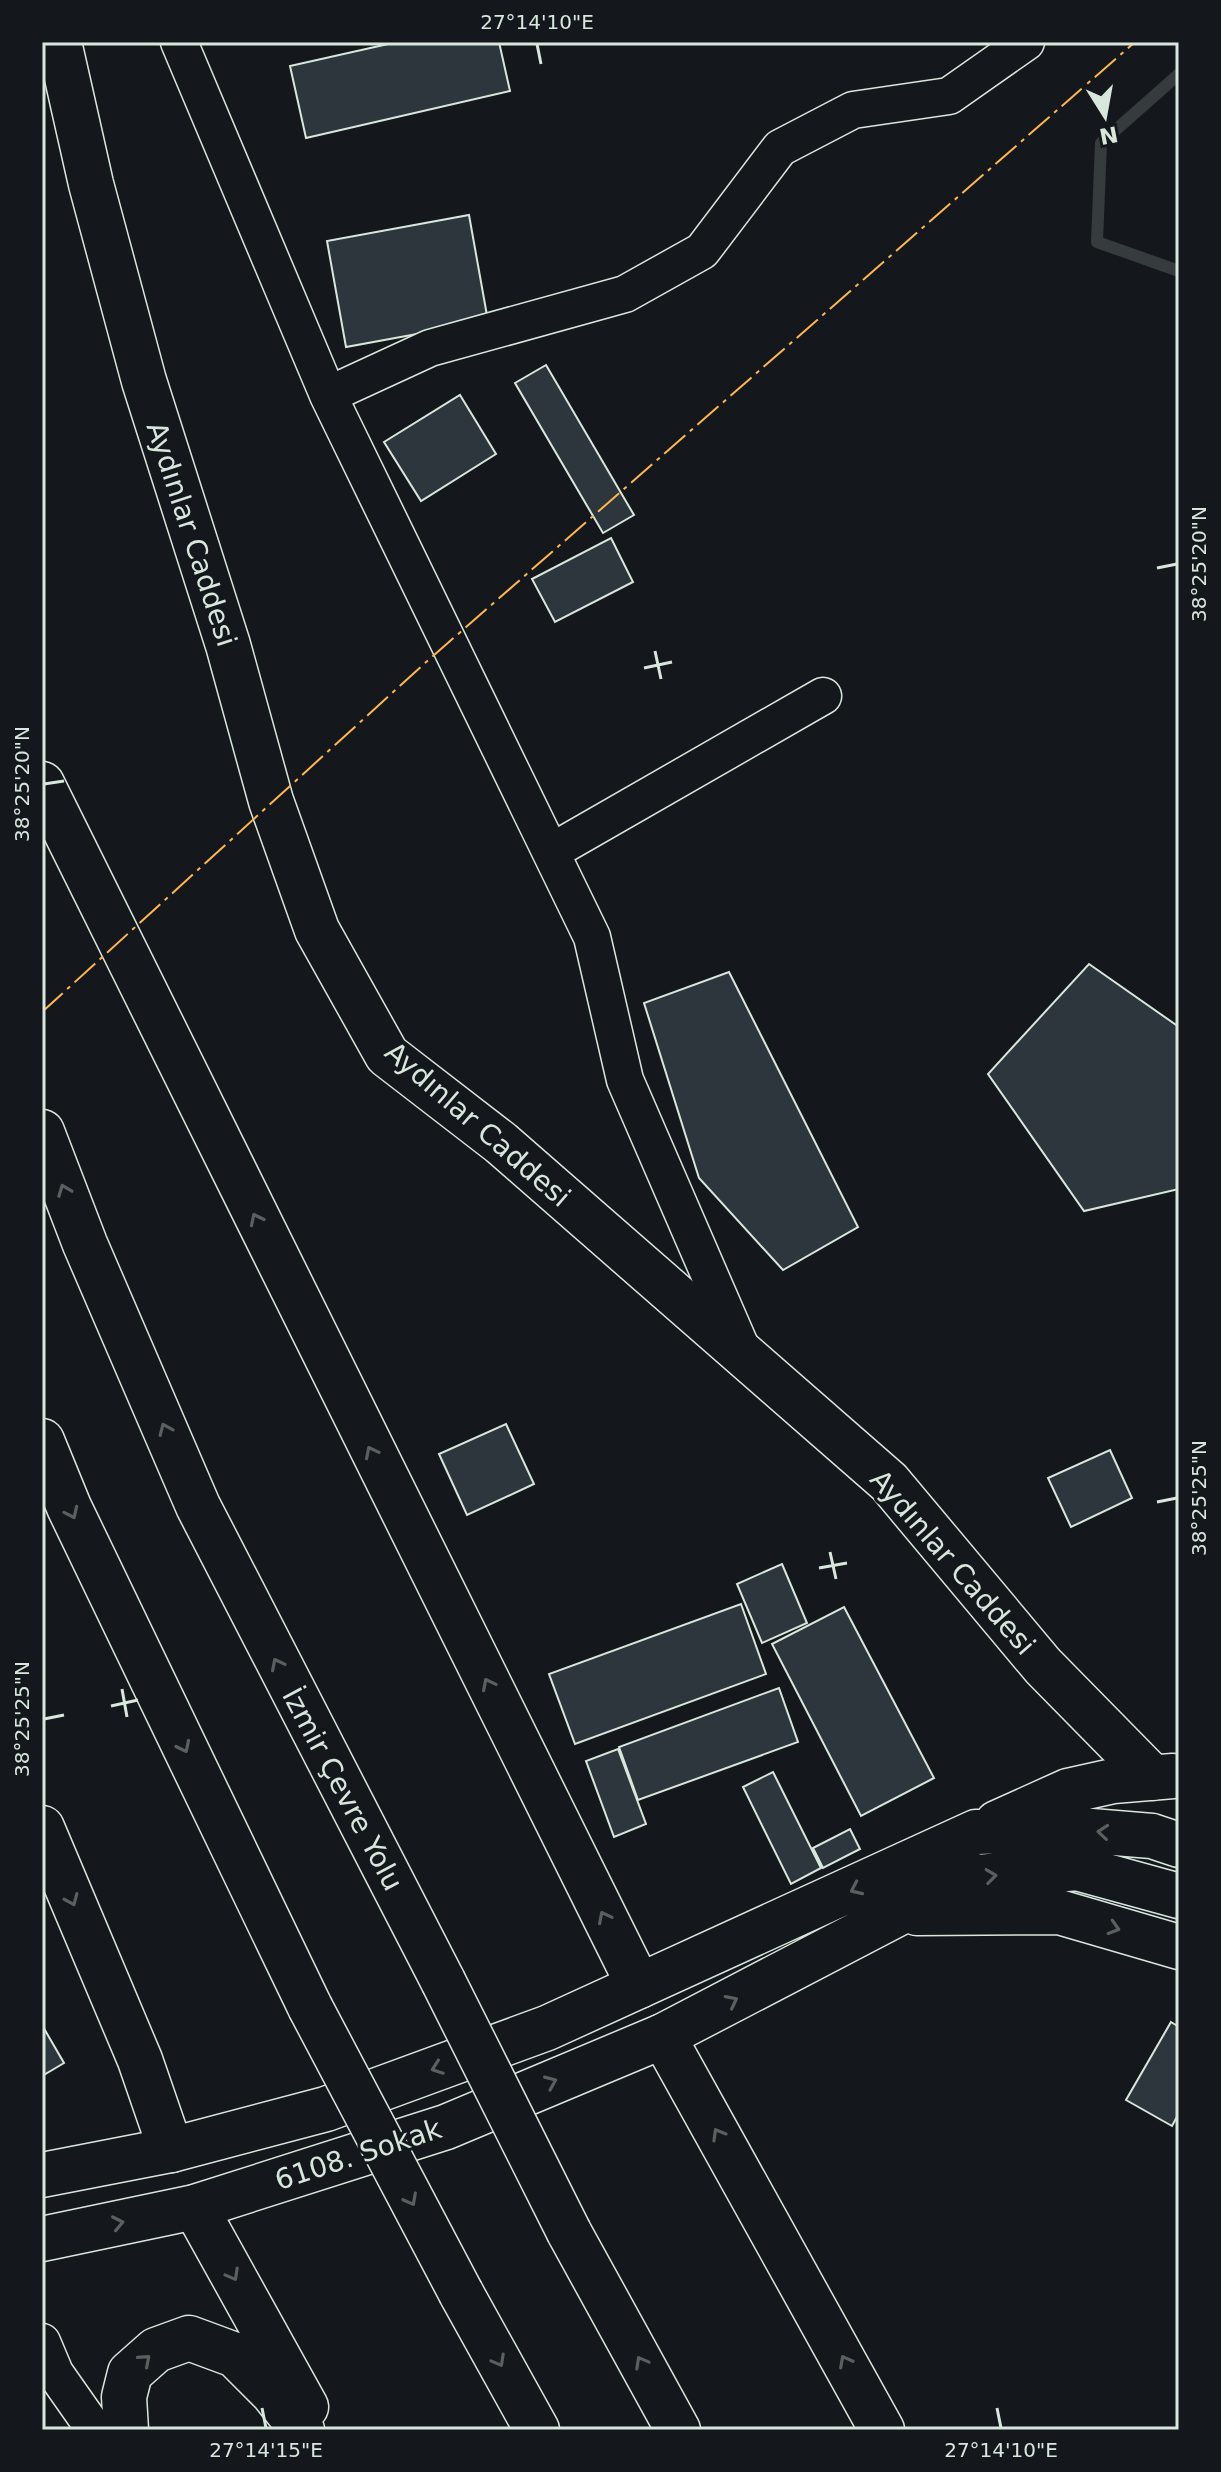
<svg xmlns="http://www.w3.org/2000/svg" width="1221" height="2472" viewBox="0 0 1221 2472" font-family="'DejaVu Sans',sans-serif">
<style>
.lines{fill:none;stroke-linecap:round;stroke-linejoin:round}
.stream{stroke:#363b3e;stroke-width:12}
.building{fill:#2c363c;stroke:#d8e6dc;stroke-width:2}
.street-casing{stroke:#d8e6dc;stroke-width:39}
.secondary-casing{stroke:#d8e6dc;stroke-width:47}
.highway-casing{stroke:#d8e6dc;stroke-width:47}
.street{stroke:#14181c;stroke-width:36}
.secondary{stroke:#14181c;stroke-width:44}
.highway{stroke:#14181c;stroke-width:44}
.highway-bridge-casing{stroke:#d8e6dc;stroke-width:47;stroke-linecap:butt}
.highway-bridge{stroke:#14181c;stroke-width:44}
.power{stroke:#ffb74d;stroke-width:2;stroke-dasharray:28 6 4 6;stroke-linecap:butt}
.oneway{stroke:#59605f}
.ticks{fill:none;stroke:#d8e6dc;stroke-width:3}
.labels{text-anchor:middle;stroke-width:6;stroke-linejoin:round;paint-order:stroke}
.street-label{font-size:28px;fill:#d8e6dc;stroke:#14181c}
.neatline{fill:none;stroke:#d8e6dc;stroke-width:3}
.ticks-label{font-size:20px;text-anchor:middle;fill:#d8e6dc}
</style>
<rect width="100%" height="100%" fill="#14181c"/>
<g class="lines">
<path class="stream" d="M 1179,74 L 1101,143 L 1097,242 L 1179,271"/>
</g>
<path class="building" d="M 397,42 L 499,42 L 510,91 L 306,138 L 290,66 Z
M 469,215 L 488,321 L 346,347 L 327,241 Z
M 546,365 L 634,515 L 603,533 L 515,383 Z
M 460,395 L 496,454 L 421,501 L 384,442 Z
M 611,538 L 633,582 L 555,622 L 532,579 Z
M 1089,964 L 1179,1027 L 1179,1189 L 1084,1211 L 988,1074 Z
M 729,972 L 858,1227 L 783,1270 L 699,1178 L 644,1003 Z
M 506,1424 L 534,1484 L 467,1515 L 439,1454 Z
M 1110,1450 L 1132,1498 L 1071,1527 L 1048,1478 Z
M 782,1564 L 807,1623 L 762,1643 L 737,1584 Z
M 741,1604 L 766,1674 L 575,1744 L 549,1674 Z
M 844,1607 L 934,1778 L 861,1816 L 772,1644 Z
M 779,1688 L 798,1742 L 638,1800 L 619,1747 Z
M 618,1749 L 646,1824 L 614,1837 L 586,1761 Z
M 773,1772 L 821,1868 L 791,1884 L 743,1787 Z
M 850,1829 L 860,1849 L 823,1868 L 813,1848 Z
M 1171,2022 L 1179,2027 L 1179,2113 L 1172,2126 L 1126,2100 Z
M 42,2025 L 64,2063 L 42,2076 Z"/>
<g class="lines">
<defs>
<path id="street" d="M 179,42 L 328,395 L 592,937 L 625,1080 L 743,1352
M 328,395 L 430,348 L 625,294 L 702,251 L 780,148 L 853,110 L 949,96 L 1026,42
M 551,852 L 823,696
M 42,2342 L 55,2373 L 95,2430"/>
<path id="secondary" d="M 59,42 L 91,184 L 144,381 L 228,645 L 271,801 L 317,930 L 387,1055 L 501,1143 L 889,1482 L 1043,1666 L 1153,1778
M 997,1823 L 1068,1791 L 1113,1781 L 1173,1776
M 917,1913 L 1059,1912 L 1179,1947
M 42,2175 L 171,2150 L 326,2109 L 547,2028 L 976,1832 L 1067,1829 L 1152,1836 L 1179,1845
M 42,2239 L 195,2207 L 446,2127 L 663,2036 L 899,1913 L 979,1877 L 1077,1868 L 1179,1896"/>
<path id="highway" d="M 42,784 L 639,1986
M 42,1132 L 85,1244 L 198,1506 L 443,1981
M 42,1441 L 69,1507 L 310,2007
M 42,1828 L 140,2060 L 171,2150
M 663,2036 L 882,2430
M 195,2207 L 306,2407
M 569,2232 L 678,2430
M 461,2293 L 537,2430
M 126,2430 L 124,2397 L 130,2373 L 156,2350 L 189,2338 L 235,2355 L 273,2393 L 302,2430"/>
</defs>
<use href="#street" class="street-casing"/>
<use href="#secondary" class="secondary-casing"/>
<use href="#highway" class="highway-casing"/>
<use href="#street" class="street"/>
<use href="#secondary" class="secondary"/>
<use href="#highway" class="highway"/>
<defs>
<path id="highway-bridge" d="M 443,1981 L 569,2232
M 310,2007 L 461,2293"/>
</defs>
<use href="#highway-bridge" class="highway-bridge-casing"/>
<use href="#highway-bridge" class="highway-bridge"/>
<path class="power" d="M 42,1012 L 425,663 L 1135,42"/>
</g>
<defs><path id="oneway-chevron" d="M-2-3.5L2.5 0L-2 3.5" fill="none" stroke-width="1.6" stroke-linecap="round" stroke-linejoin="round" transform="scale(2)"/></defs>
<g class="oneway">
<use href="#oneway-chevron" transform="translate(64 1190) rotate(-111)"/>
<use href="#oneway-chevron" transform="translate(256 1219) rotate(-116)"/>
<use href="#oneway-chevron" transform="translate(165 1429) rotate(-113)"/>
<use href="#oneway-chevron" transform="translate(371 1452) rotate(-117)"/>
<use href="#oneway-chevron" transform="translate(72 1513) rotate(65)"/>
<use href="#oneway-chevron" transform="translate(277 1664) rotate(-117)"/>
<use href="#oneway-chevron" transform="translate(488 1684) rotate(-117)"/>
<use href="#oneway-chevron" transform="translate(184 1747) rotate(64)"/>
<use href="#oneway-chevron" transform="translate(1103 1832) rotate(-175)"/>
<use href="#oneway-chevron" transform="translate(991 1876) rotate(-7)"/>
<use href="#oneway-chevron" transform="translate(856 1889) rotate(155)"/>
<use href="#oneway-chevron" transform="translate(72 1900) rotate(67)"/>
<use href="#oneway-chevron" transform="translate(604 1917) rotate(-117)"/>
<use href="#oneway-chevron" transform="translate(1114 1928) rotate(17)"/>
<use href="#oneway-chevron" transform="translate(732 2001) rotate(-27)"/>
<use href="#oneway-chevron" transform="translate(437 2068) rotate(160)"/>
<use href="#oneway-chevron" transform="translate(551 2082) rotate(-23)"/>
<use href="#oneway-chevron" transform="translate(718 2134) rotate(-120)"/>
<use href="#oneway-chevron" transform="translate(411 2200) rotate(62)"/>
<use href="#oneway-chevron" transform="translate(118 2223) rotate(-12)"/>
<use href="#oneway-chevron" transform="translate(233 2275) rotate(61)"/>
<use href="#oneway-chevron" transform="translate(145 2360) rotate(-41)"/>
<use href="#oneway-chevron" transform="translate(499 2361) rotate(61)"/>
<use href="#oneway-chevron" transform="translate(845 2361) rotate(-118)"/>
<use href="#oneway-chevron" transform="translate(641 2362) rotate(-119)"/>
</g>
<path class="ticks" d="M 537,44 L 541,64M 1157,568 L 1177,564M 655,651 L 661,679M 644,668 L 672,662M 44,784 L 64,781M 1157,1502 L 1177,1498M 830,1552 L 836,1579M 819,1568 L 847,1563M 122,1689 L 127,1717M 111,1706 L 138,1700M 44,1719 L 64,1715M 262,2408 L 266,2428M 997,2408 L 1001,2428"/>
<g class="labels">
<g class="street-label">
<text transform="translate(192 534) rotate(72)" y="10">Aydınlar Caddesi</text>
<text transform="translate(478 1124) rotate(41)" y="10">Aydınlar Caddesi</text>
<text transform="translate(953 1562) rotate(49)" y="10">Aydınlar Caddesi</text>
<text transform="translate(343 1789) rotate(62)" y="10">İzmir Çevre Yolu</text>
<text transform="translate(358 2154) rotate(-18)" y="10">6108. Sokak</text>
</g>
</g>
<rect width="1221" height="2472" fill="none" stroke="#14181c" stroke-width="88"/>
<g transform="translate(1105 116) rotate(169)" stroke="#14181c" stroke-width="6" paint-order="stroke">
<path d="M0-6L14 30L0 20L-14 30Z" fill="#d8e6dc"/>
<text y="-12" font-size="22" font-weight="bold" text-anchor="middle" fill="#d8e6dc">N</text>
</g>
<rect x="44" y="44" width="1133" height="2384" class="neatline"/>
<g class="ticks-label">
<text x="537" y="29">27°14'10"E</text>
<text transform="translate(1199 564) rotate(-90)" y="7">38°25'20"N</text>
<text transform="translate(22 784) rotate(-90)" y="7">38°25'20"N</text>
<text transform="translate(1199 1498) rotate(-90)" y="7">38°25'25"N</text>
<text transform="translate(22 1719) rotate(-90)" y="7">38°25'25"N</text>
<text x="266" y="2457">27°14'15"E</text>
<text x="1001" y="2457">27°14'10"E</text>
</g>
</svg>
